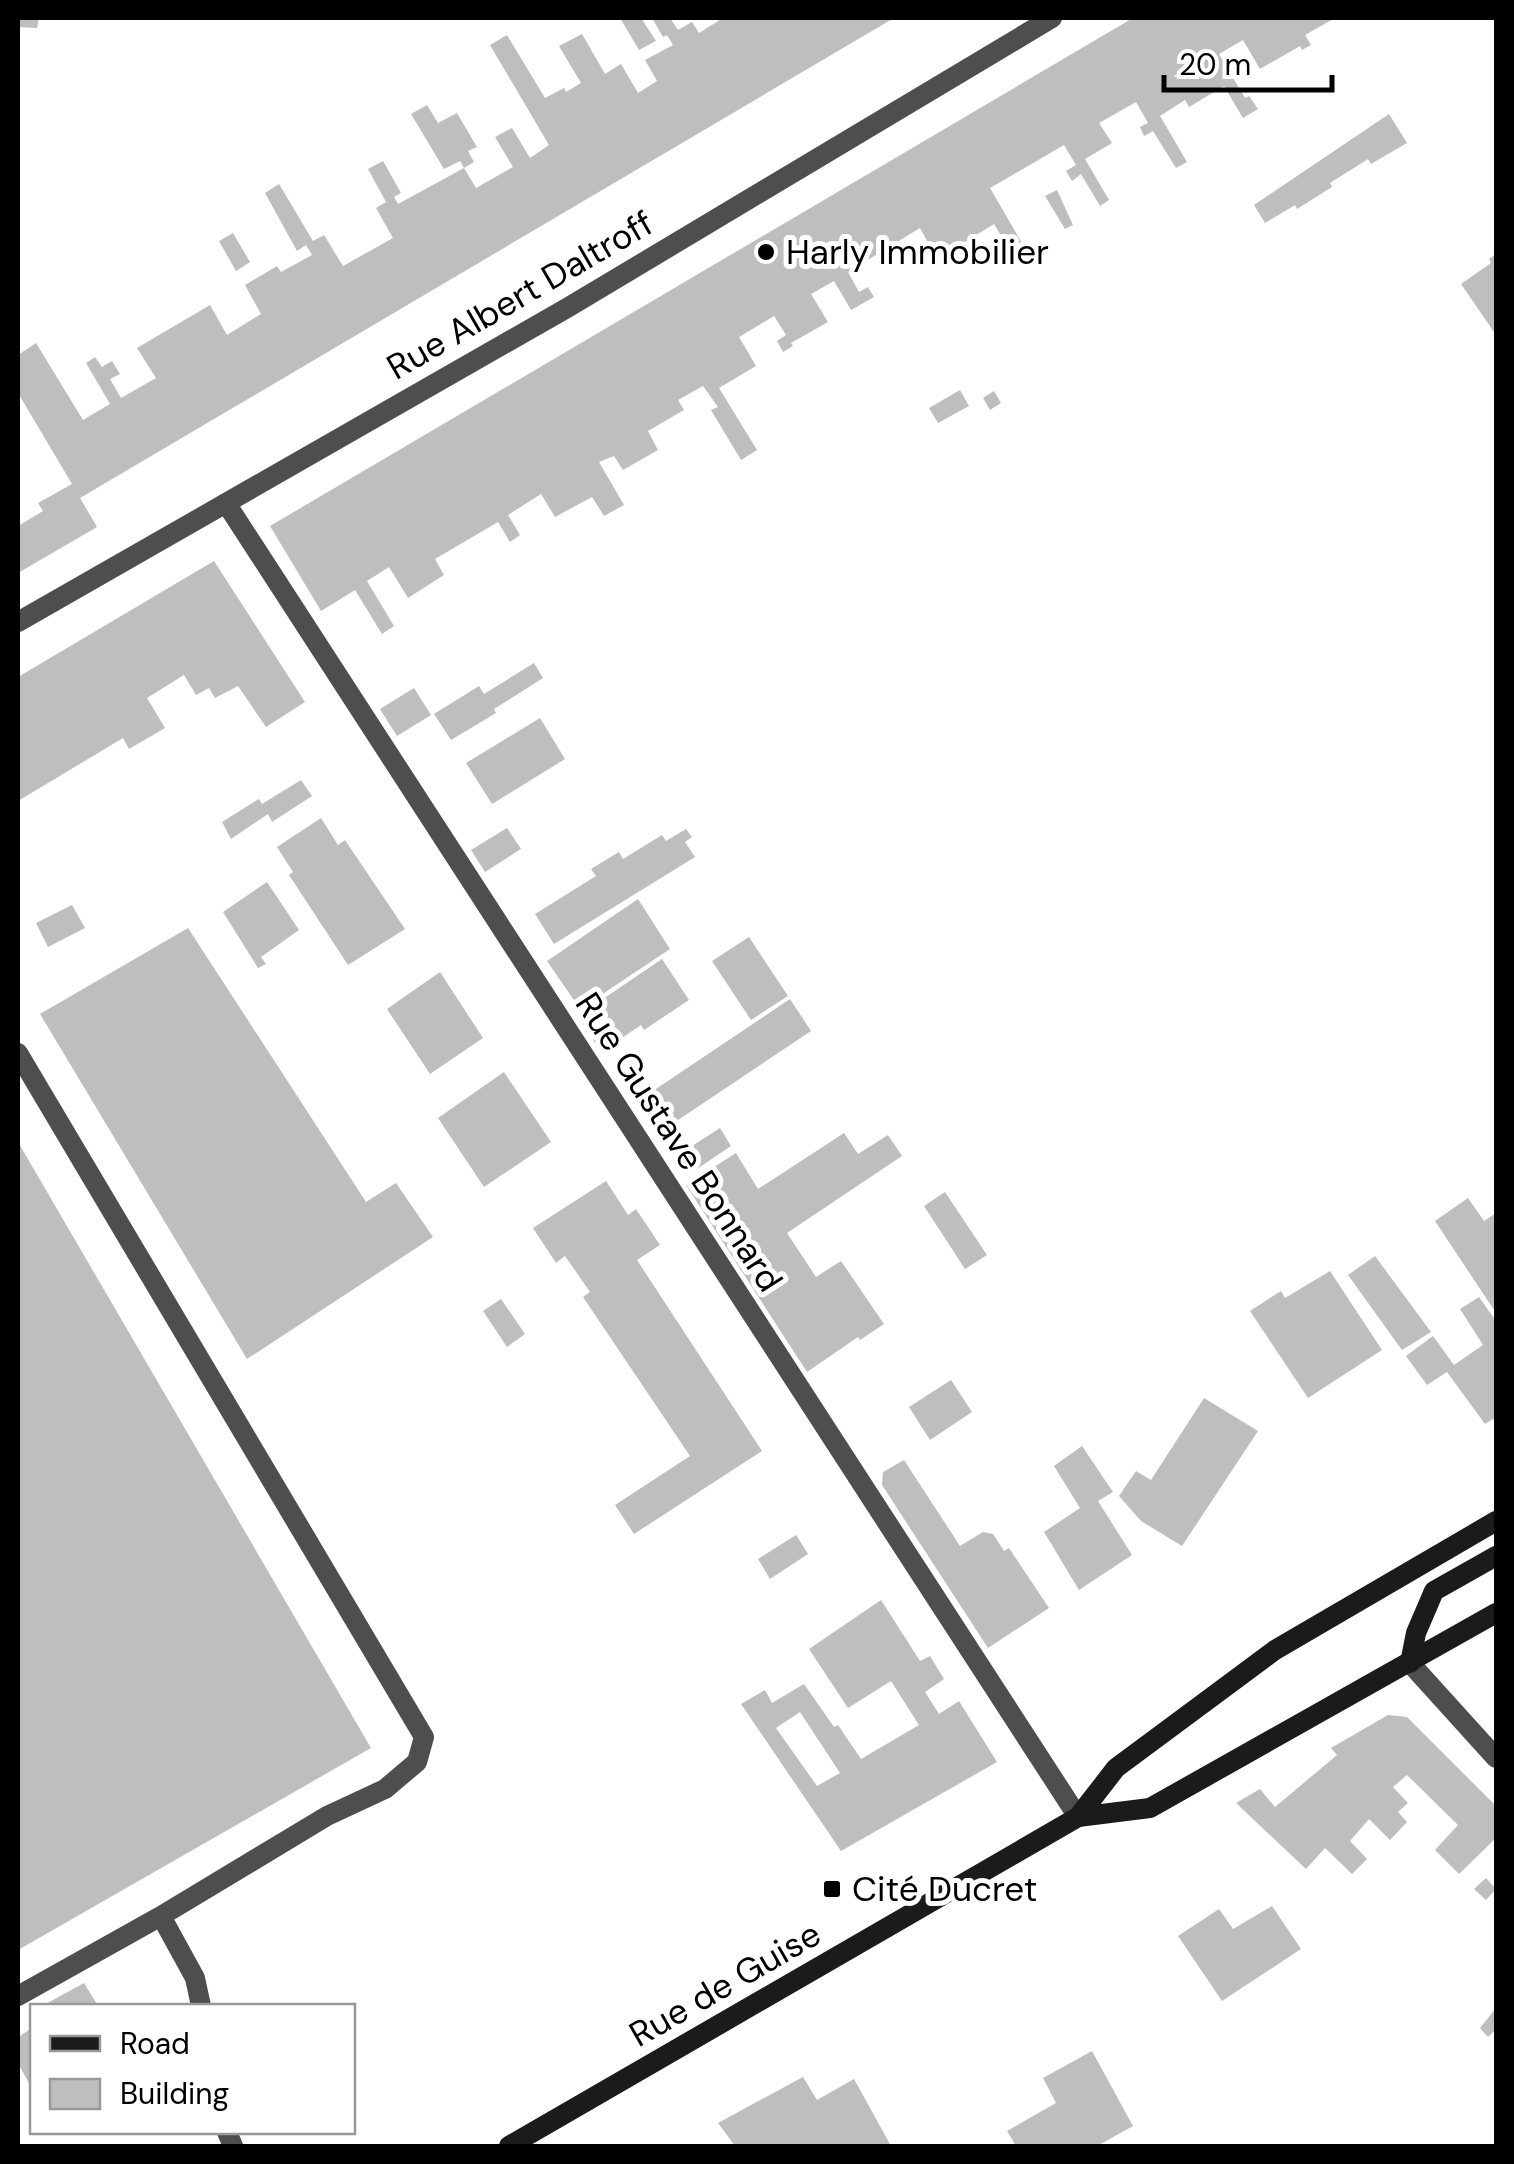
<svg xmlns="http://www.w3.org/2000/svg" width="1514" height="2164" viewBox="0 0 1514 2164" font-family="'DM Sans',sans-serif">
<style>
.building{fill:#bebebe;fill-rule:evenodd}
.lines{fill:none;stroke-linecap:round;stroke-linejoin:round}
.lane{stroke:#4e4e4e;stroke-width:20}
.street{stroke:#4e4e4e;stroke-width:20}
.secondary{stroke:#1b1b1b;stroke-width:20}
.poi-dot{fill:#000;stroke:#fff;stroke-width:4}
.labels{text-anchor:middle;stroke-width:10;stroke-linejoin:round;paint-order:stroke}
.poi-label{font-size:35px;fill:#000;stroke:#fff;text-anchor:start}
.street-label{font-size:35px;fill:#000;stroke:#fff}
</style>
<rect width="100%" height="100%" fill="#fff"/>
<path class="building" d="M 18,18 L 39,18 L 37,28 L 18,27 Z
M 620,18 L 641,18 L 656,41 L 639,50 Z
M 652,18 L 670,18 L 678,30 L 692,22 L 699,33 L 723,18 L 894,18 L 80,498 L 97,527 L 18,573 L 18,526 L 43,511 L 38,503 L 72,484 L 18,393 L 18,355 L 36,343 L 83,420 L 110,404 L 86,363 L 95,357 L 102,367 L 112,361 L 120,374 L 110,379 L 121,398 L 156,378 L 137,348 L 210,305 L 227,335 L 261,314 L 245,285 L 277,266 L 281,272 L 312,255 L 306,245 L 297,251 L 265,193 L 279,184 L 313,241 L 324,235 L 343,266 L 393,238 L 376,208 L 386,202 L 368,169 L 383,161 L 401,193 L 394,197 L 398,204 L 464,168 L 476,188 L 513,167 L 495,137 L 512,128 L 530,158 L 549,145 L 490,45 L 507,35 L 545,98 L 564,88 L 566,92 L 581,83 L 559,46 L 582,34 L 605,74 L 621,64 L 638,93 L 657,81 L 645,60 L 673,45 L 667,35 L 663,37 Z
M 1133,18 L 1335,18 L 1305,35 L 1311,45 L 1302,50 L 1300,46 L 1260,69 L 1243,40 L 1219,54 L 1245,98 L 1249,96 L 1258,109 L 1243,118 L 1224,86 L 1189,107 L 1185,100 L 1160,116 L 1187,162 L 1176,168 L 1153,131 L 1144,136 L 1140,127 L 1148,123 L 1136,102 L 1099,123 L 1112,143 L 1085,159 L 1109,200 L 1100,206 L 1081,174 L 1072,181 L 1066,171 L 1076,165 L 1064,145 L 990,188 L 1030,257 L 1018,264 L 994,224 L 937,259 L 920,228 L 848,272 L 859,292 L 868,287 L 874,297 L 851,310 L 834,281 L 811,294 L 828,322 L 791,343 L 793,346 L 783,352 L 777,341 L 786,335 L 774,316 L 739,337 L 756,366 L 719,388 L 757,450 L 741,460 L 711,410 L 718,407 L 703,386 L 678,400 L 684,410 L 648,431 L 658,450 L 623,470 L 614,456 L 599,462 L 624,505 L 604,516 L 592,497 L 555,517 L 541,494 L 508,515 L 520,535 L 510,542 L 498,522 L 435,559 L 444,575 L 408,598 L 389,567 L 367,581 L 394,626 L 382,634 L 355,590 L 321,611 L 270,526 Z
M 427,105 L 438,123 L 457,113 L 477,147 L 468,151 L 474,162 L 464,168 L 460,161 L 444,169 L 411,114 Z
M 1389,114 L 1407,143 L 1371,164 L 1368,159 L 1330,183 L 1332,187 L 1297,209 L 1295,205 L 1265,223 L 1254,205 Z
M 1057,190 L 1073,225 L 1065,229 L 1045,196 Z
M 233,233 L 250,262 L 236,271 L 219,241 Z
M 1496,254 L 1496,335 L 1461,284 L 1491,263 L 1489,259 Z
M 960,390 L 969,406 L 938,423 L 929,408 Z
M 994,391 L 1001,403 L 990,410 L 983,398 Z
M 214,561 L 305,702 L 266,727 L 238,686 L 215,698 L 209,688 L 196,695 L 184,675 L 147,698 L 165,728 L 129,749 L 123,738 L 18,801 L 18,677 Z
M 534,663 L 543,678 L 494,709 L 496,713 L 451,740 L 434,714 L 479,686 L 484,694 Z
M 414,688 L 431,715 L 397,736 L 380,709 Z
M 540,718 L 565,759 L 492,804 L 466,763 Z
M 301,780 L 312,796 L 272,822 L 268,814 L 231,839 L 222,822 L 259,799 L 262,804 Z
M 321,818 L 338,845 L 345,840 L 405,929 L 348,965 L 289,875 L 293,872 L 277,847 Z
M 507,828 L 521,849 L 485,872 L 471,850 Z
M 686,829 L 692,837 L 685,842 L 695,857 L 554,944 L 535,914 L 596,876 L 591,869 L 619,852 L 623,859 L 662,835 L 666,841 Z
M 267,882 L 299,930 L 261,957 L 266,964 L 258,968 L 223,912 Z
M 638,899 L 670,949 L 580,1009 L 547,961 Z
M 72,905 L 85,928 L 48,947 L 36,923 Z
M 188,928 L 366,1202 L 396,1183 L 433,1237 L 247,1359 L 40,1014 Z
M 749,937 L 788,996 L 751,1020 L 712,961 Z
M 662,959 L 689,1000 L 644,1030 L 641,1025 L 601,1052 L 578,1016 Z
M 440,972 L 483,1038 L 430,1074 L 387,1009 Z
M 790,999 L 811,1031 L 660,1132 L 638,1101 Z
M 504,1072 L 551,1142 L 484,1187 L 438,1118 Z
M 720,1128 L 731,1146 L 694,1171 L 681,1153 Z
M 844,1133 L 858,1154 L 888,1135 L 902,1156 L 787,1233 L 816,1277 L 841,1261 L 884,1324 L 860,1340 L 858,1337 L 807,1372 L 686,1185 L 736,1153 L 758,1189 Z
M 18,1142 L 371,1748 L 18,1950 Z
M 606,1181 L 628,1215 L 636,1209 L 660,1245 L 637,1260 L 762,1451 L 634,1534 L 615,1505 L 690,1456 L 583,1297 L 590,1292 L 565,1256 L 556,1263 L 533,1228 Z
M 945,1192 L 987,1255 L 965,1269 L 924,1206 Z
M 1468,1198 L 1484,1221 L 1496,1213 L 1496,1313 L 1435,1221 Z
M 1375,1256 L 1431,1332 L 1402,1350 L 1348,1275 Z
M 1330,1271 L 1382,1350 L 1308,1398 L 1250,1311 L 1281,1291 L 1285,1298 Z
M 1479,1297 L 1496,1321 L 1496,1424 L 1493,1419 L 1485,1424 L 1447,1372 L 1427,1385 L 1406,1356 L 1433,1336 L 1454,1365 L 1483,1345 L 1460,1309 Z
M 501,1299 L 525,1334 L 507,1347 L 483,1311 Z
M 951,1380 L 972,1412 L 930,1440 L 909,1407 Z
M 1204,1398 L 1258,1431 L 1182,1546 L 1141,1521 L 1119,1496 L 1136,1471 L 1151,1480 Z
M 1082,1446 L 1113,1492 L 1098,1501 L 1132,1555 L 1079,1590 L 1044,1532 L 1080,1508 L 1054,1466 Z
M 904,1460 L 960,1546 L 983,1532 L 993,1534 L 1004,1551 L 1009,1548 L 1049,1608 L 988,1648 L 882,1485 L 883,1472 Z
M 796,1535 L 808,1554 L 770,1579 L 758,1559 Z
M 881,1600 L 920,1661 L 930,1656 L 944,1679 L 925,1692 L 939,1714 L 959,1701 L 997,1762 L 841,1851 L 741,1704 L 765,1690 L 772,1703 L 804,1684 L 834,1727 L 838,1725 L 861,1759 L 919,1725 L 891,1681 L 848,1708 L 809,1649 ZM 800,1712 L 840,1773 L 817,1786 L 776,1728 Z
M 1388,1715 L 1407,1717 L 1496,1806 L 1496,1838 L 1459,1874 L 1435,1850 L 1458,1825 L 1407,1775 L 1393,1787 L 1408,1803 L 1398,1812 L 1407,1822 L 1390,1840 L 1369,1819 L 1350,1841 L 1367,1859 L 1352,1874 L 1325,1848 L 1306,1869 L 1236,1803 L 1260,1789 L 1275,1807 L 1337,1755 L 1331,1748 Z
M 1486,1878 L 1496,1889 L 1486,1900 L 1474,1889 Z
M 1272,1906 L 1301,1949 L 1222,2001 L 1178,1936 L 1219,1909 L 1233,1929 Z
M 84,1983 L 98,2006 L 42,2006 Z
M 1496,2008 L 1496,2029 L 1488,2037 L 1480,2028 Z
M 32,2028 L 32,2089 L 18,2063 L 18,2037 Z
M 1092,2051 L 1133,2126 L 1097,2146 L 1016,2146 L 1007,2131 L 1056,2103 L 1043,2078 Z
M 803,2077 L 817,2100 L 854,2079 L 891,2146 L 735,2146 L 718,2123 Z"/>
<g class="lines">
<path class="lane" d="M 18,1053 L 424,1737 L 417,1762 L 385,1789 L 327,1816 L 161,1916 L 18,1996
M 161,1916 L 195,1978 L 201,2006
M 227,2132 L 233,2146"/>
<path class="street" d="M 226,503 L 1078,1817
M 18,622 L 567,308 L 1052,18
M 1410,1663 L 1496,1758"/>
<path class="secondary" d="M 1410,1663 L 1416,1633 L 1434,1591 L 1496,1556
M 1078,1817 L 1150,1808 L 1496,1613
M 509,2146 L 1078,1817 L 1116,1768 L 1275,1650 L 1496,1521"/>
</g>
<g class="poi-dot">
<circle cx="766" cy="252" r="10"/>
<rect x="822" y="1879" width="20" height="20" rx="5"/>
</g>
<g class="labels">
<g class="poi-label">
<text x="786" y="264">Harly Immobilier</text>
<text x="852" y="1901">Cité Ducret</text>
</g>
<g class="street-label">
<text transform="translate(520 295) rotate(-30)" y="12">Rue Albert Daltroff</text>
<text transform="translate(679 1142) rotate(57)" y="12">Rue Gustave Bonnard</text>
<text transform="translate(725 1984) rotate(-30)" y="12">Rue de Guise</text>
</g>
</g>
<rect width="1514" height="2164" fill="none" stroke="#000000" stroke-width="40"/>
<rect x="30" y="2004" width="325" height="130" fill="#ffffff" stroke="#999999" stroke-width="2.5"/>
<rect x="50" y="2036" width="50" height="15" fill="#1b1b1b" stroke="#999999" stroke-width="2.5"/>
<text x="120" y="2054" font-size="30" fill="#000000">Road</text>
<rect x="50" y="2079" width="50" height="30" fill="#bebebe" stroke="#999999" stroke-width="2.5"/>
<text x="120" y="2104" font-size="30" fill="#000000">Building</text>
<path d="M1164 75v15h168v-15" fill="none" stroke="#000000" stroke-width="5"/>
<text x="1179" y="75" font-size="30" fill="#000000" stroke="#ffffff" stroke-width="8" paint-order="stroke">20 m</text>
</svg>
